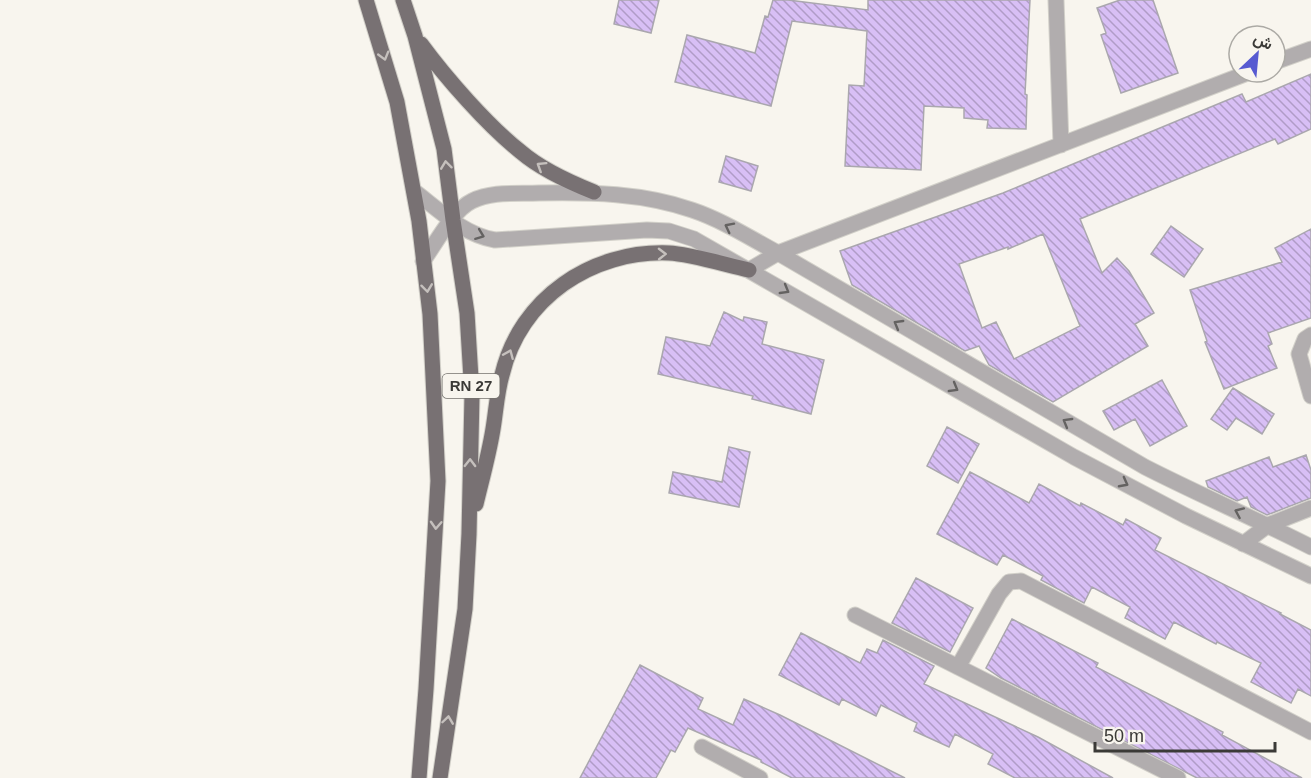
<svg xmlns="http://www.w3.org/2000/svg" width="1311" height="778" viewBox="0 0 1311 778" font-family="Helvetica,Vazirmatn,sans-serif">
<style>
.building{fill:url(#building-back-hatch);stroke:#aaa7ae;stroke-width:1.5;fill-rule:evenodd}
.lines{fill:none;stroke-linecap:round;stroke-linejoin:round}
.minor-casing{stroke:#d2d0c9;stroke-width:17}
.major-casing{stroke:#d2d0c9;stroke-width:17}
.minor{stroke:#b1adae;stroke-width:15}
.major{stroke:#787173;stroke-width:15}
.oneway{stroke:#c5c0bd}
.oneway2{stroke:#646261}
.labels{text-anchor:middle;stroke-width:4.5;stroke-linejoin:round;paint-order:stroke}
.shield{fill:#f8f5ee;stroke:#74726e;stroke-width:1.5}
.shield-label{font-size:15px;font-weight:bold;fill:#3b3a37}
</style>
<defs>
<pattern id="building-back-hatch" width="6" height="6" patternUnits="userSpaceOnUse" patternTransform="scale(1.5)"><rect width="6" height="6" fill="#d8bff5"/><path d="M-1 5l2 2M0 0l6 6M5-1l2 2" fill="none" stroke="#b09cc7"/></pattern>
</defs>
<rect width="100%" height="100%" fill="#f8f5ee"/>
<path class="building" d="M 619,0 L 659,0 L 651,33 L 614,24 Z
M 773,0 L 788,0 L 868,10 L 868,0 L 1030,0 L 1025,94 L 1027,95 L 1026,129 L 987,128 L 988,120 L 964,118 L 964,108 L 924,106 L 921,170 L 845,166 L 849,85 L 864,86 L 867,31 L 792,21 L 771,106 L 675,82 L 687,35 L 755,53 L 765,16 L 768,17 Z
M 1120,0 L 1153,0 L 1178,73 L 1121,93 L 1101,35 L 1106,33 L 1097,8 Z
M 1311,74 L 1311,129 L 1278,144 L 1275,139 L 1080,219 L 1102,273 L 1117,258 L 1129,271 L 1154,313 L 1135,324 L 1148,346 L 1053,402 L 989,365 L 979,346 L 965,351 L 852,285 L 840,251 L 1003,193 L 1242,94 L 1246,102 ZM 1043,234 L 1080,326 L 1014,359 L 996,322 L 982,328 L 959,264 L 1008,247 L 1008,249 Z
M 726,156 L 758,166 L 751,191 L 719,182 Z
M 1171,226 L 1203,249 L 1184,277 L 1151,254 Z
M 1311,229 L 1311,318 L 1268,333 L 1272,344 L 1268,346 L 1277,368 L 1224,389 L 1205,342 L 1207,341 L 1190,290 L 1282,262 L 1275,248 Z
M 724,312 L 743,321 L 744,317 L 767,322 L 762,344 L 824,360 L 811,414 L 752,399 L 753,396 L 658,374 L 666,337 L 710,346 Z
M 1162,380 L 1187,426 L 1150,446 L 1135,419 L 1114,430 L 1103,411 Z
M 1233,388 L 1274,414 L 1262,434 L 1236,418 L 1227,430 L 1211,419 Z
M 947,427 L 979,444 L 958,483 L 927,466 Z
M 729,447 L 750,452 L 739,507 L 669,493 L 673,472 L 722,482 Z
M 1306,455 L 1311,470 L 1311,498 L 1267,515 L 1251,507 L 1247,497 L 1237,501 L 1208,487 L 1206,481 L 1269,457 L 1273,467 Z
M 970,472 L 1029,503 L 1039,484 L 1080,506 L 1081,503 L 1123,525 L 1126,519 L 1161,538 L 1155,550 L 1281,613 L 1280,614 L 1311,630 L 1311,696 L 1298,689 L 1291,703 L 1251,682 L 1261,663 L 1217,642 L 1216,644 L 1174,622 L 1165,639 L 1125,618 L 1130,607 L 1092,587 L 1084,603 L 1041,580 L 1043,576 L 1003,555 L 997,565 L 937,534 Z
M 916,578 L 973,608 L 950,652 L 892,623 Z
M 1012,619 L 1098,663 L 1096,667 L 1223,732 L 1222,735 L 1302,778 L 1197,778 L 1001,678 L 986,668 Z
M 801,633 L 860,663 L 867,649 L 877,653 L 883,640 L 934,666 L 924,684 L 1038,737 L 1113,778 L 1015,778 L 988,764 L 993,754 L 955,734 L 949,747 L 914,731 L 917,723 L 881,705 L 876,716 L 842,699 L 839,705 L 779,675 Z
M 640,665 L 703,698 L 698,709 L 733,725 L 744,699 L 780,715 L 905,778 L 792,778 L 761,762 L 761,760 L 688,728 L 675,752 L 671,750 L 656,778 L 580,778 Z"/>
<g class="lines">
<defs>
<path id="minor" d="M 1056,0 L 1061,145
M 1275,62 L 1311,49
M 414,191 C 439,210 464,235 495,240 L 647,230 L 669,231 L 694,239 L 1074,457 L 1186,516 L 1311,576
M 423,261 C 436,243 453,210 472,201 C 492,191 517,194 539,193 C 591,192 643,193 692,210 C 722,220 750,238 778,253 L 1145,467 C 1200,495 1256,519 1311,547
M 749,270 L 778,253 L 1250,72
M 1311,335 L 1305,339 L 1299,354 L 1311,396
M 1243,544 L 1268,525 L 1311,508
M 855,615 L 1178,778
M 958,667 L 999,594 L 1009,582 L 1021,581 L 1311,732
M 702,747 L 760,778"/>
<path id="major" d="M 366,0 L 397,102 L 419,221 L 430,314 L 438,481 L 426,689 L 419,778
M 403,0 L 415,36 L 444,149 L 453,220 L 467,313 L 472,395 L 469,534 L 465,609 L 440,778
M 421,44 C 446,78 488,126 521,152 C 542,170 569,182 594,192
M 476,504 C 482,479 489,454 493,429 C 496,411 497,392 502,375 C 520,298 592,250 669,253 C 691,254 726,265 749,270"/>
</defs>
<use href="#minor" class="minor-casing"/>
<use href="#major" class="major-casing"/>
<use href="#minor" class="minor"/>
<use href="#major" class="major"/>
</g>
<defs><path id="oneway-chevron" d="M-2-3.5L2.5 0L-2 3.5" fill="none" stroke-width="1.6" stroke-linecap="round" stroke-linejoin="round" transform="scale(1.5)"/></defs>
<g class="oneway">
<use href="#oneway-chevron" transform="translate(384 56) rotate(74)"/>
<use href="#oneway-chevron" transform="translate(446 165) rotate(-97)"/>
<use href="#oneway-chevron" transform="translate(541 166) rotate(-148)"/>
<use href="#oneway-chevron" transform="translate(662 254) rotate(-1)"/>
<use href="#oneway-chevron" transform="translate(427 288) rotate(83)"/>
<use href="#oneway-chevron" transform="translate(509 354) rotate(-67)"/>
<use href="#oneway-chevron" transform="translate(470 463) rotate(-89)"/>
<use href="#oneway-chevron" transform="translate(436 525) rotate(93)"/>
<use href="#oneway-chevron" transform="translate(448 720) rotate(-82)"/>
</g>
<g class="oneway2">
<use href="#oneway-chevron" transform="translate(729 227) rotate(-153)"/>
<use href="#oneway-chevron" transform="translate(480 235) rotate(21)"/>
<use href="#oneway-chevron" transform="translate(785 290) rotate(30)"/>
<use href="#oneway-chevron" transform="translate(898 324) rotate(-150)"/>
<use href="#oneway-chevron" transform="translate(954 388) rotate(30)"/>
<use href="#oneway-chevron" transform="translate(1067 422) rotate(-150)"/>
<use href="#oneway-chevron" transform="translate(1124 483) rotate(28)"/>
<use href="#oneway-chevron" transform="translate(1239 512) rotate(-156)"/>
</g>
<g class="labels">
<rect class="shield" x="442.5" y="374" width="57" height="24" rx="4.5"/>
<g class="shield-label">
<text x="471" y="391">RN 27</text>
</g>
</g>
<g transform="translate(1257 54) rotate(26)"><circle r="28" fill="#f8f5ee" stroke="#acaaa5" stroke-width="1.5"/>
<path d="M0-4.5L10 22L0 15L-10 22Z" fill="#575ad1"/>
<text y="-9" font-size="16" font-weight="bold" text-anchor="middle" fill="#3b3a37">ش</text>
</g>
<path d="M1095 742v9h180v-9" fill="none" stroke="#3b3a37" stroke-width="3"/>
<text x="1104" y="742" font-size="18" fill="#3b3a37" stroke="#f8f5ee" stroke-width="4.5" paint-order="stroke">50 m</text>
</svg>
